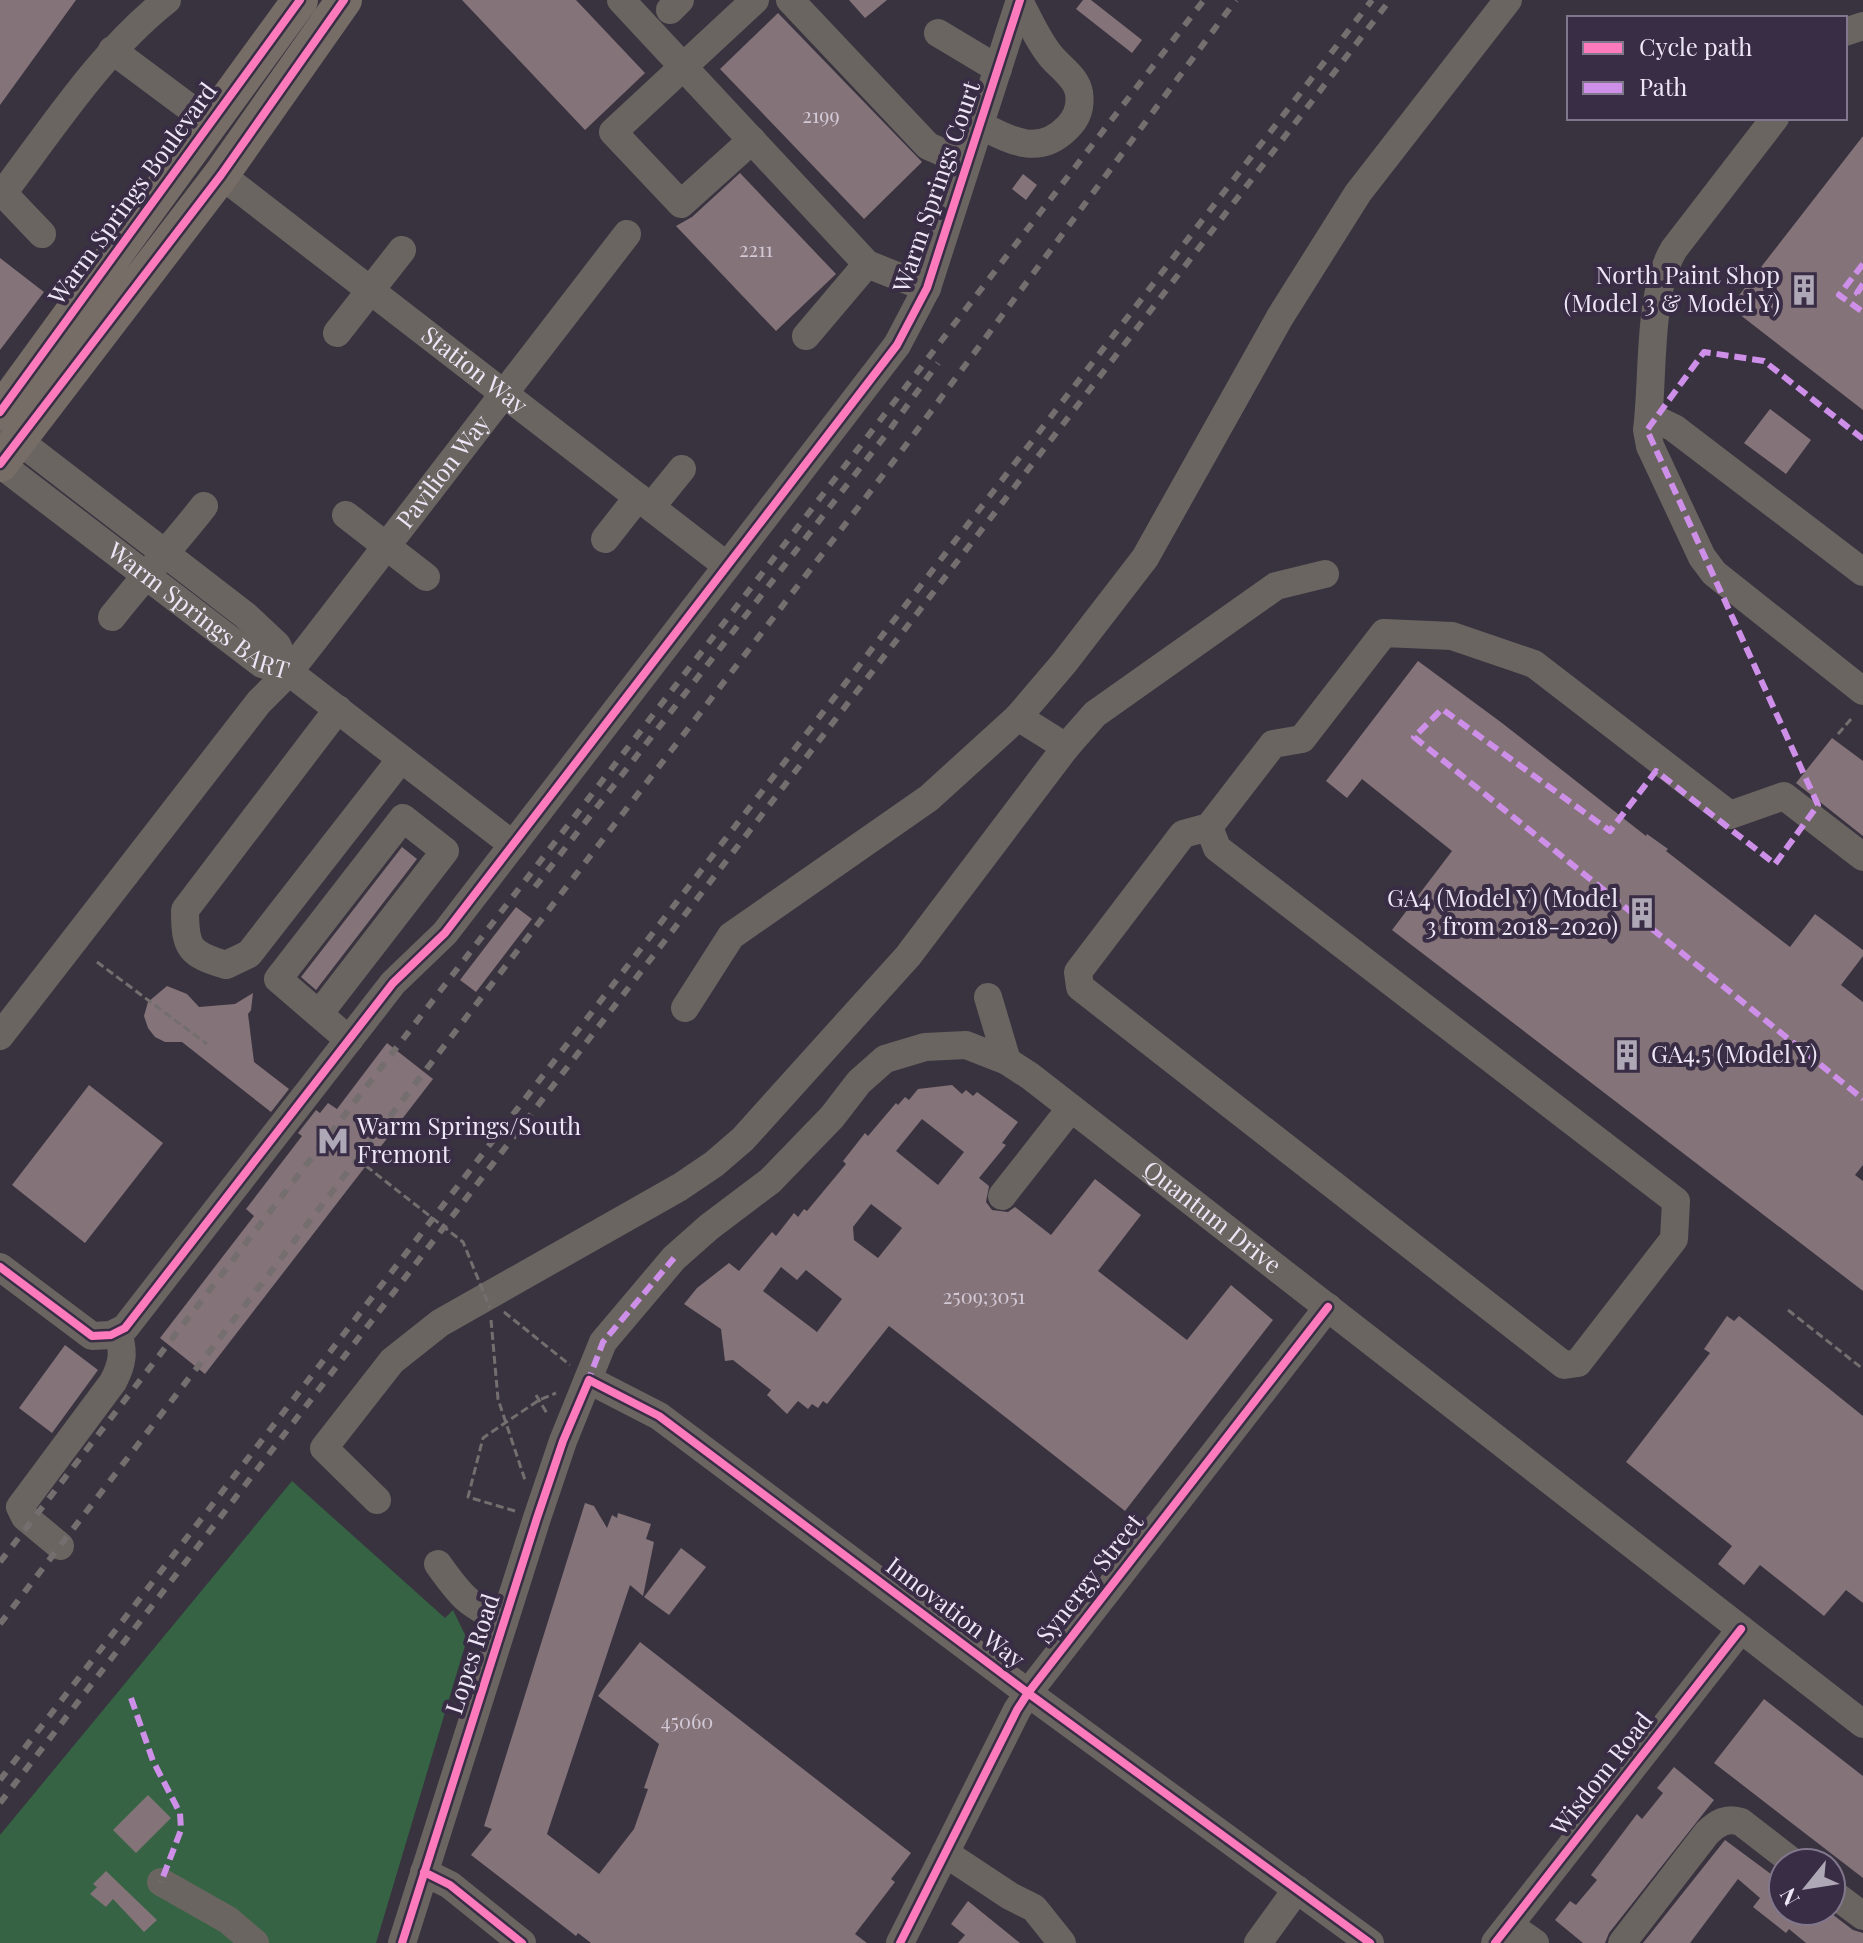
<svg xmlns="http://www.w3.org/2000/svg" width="1863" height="1943" viewBox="0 0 1863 1943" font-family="'Playfair Display',serif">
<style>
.green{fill:#356343}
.building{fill:#847378;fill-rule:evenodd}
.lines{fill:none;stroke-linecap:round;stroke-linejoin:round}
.path{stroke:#746e6f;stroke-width:3;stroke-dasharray:8 4;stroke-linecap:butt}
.minor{stroke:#6b6561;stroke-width:28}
.major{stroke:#766e66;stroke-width:36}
.rail{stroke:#746e6f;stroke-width:6;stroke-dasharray:10 10;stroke-linecap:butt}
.path-bridge{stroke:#746e6f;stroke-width:3;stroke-dasharray:8 4;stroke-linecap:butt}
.quiet{stroke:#ce8fe9;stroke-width:6;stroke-dasharray:12 6;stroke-linecap:butt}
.cycleway-casing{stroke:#392d46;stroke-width:13}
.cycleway{stroke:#fd7abc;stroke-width:8}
.labels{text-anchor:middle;stroke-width:8;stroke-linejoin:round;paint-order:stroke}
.number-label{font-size:20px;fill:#d3c9d6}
.street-label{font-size:24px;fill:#ede6f6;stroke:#392d46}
.poi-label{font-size:24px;fill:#ede6f6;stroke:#392d46;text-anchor:end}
</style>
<rect width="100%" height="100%" fill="#393340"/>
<path class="green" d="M 292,1481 L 445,1618 L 453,1610 L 467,1639 L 376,1943 L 0,1943 L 0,1835 Z"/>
<path class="building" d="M 0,0 L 76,0 L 0,105 Z
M 462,0 L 576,0 L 645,73 L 585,130 Z
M 849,0 L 887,0 L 865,18 Z
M 1083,0 L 1091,0 L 1142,40 L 1132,53 L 1076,9 Z
M 778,13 L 922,162 L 864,219 L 720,69 Z
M 1863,136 L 1863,410 L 1730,307 Z
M 740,173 L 836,274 L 776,331 L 676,226 L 692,217 Z
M 1023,174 L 1037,185 L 1026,200 L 1012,189 Z
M 0,258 L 44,292 L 0,350 Z
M 1770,409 L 1811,440 L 1786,474 L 1744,443 Z
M 1418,661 L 1502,723 L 1646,836 L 1647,834 L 1668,849 L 1666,851 L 1790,947 L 1815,914 L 1863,950 L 1863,956 L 1841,985 L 1863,1002 L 1863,1165 L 1855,1175 L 1863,1181 L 1863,1291 L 1392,930 L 1452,851 L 1362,779 L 1347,798 L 1326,781 Z
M 1832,738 L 1863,761 L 1863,836 L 1796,783 Z
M 402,847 L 417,859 L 316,990 L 301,977 Z
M 516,907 L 532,919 L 476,992 L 460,980 Z
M 167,986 L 187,994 L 199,1007 L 235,1004 L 253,993 L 251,1010 L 248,1014 L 254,1062 L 289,1089 L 271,1112 L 182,1042 L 165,1042 L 155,1037 L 148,1028 L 144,1016 L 148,1002 Z
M 387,1043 L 433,1079 L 205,1374 L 160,1338 L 254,1216 L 246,1209 L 302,1136 L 298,1133 L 316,1110 L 320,1113 L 328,1103 L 337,1109 Z
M 89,1085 L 163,1143 L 85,1243 L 12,1185 Z
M 952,1085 L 962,1094 L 966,1090 L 973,1096 L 977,1092 L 1018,1122 L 1002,1143 L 1006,1145 L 979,1178 L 989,1186 L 986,1202 L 992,1210 L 1008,1212 L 1015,1207 L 1051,1235 L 1095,1179 L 1141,1215 L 1098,1271 L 1187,1340 L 1231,1285 L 1273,1320 L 1125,1511 L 889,1326 L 827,1404 L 823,1401 L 818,1408 L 812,1404 L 808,1409 L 798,1401 L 787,1414 L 767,1395 L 771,1390 L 733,1360 L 725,1361 L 721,1329 L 684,1304 L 697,1288 L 729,1263 L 739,1271 L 772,1232 L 776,1236 L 794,1213 L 798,1217 L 804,1209 L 807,1211 L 846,1164 L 843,1161 L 865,1133 L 868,1136 L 896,1103 L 898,1105 L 905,1097 L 909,1100 L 918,1089 ZM 922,1119 L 964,1152 L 938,1185 L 896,1151 ZM 871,1204 L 902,1228 L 878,1258 L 854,1240 L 853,1227 ZM 781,1267 L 797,1280 L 806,1270 L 842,1299 L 817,1332 L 763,1291 Z
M 1727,1316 L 1734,1321 L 1739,1316 L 1863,1416 L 1863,1603 L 1846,1590 L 1824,1616 L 1760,1565 L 1744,1585 L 1718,1564 L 1732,1546 L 1626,1462 L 1710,1353 L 1704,1349 Z
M 65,1345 L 98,1370 L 52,1433 L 19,1408 Z
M 585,1503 L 594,1506 L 607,1528 L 612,1515 L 617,1518 L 618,1513 L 651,1524 L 646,1539 L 654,1542 L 643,1596 L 630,1585 L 547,1834 L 599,1874 L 634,1829 L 648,1789 L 644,1788 L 659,1744 L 598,1696 L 640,1642 L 911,1853 L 891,1879 L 895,1882 L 855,1934 L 867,1943 L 591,1943 L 578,1933 L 576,1936 L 471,1855 L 492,1829 L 484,1826 Z
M 681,1548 L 706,1567 L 669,1615 L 644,1597 Z
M 1764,1699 L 1863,1776 L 1863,1878 L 1714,1763 Z
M 1674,1767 L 1714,1800 L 1609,1933 L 1605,1943 L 1583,1943 L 1555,1920 L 1570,1901 L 1576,1905 L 1597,1880 L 1591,1875 L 1637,1814 L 1642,1819 L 1663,1793 L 1657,1788 Z
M 148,1795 L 171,1818 L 136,1853 L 113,1830 Z
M 1725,1840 L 1783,1883 L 1783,1911 L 1828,1911 L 1853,1930 L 1863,1933 L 1863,1943 L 1806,1943 L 1789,1929 L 1786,1933 L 1753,1907 L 1760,1898 L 1738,1879 L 1690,1943 L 1643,1943 Z
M 106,1871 L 157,1920 L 144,1932 L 113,1899 L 106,1907 L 90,1894 L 97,1887 L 93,1884 Z
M 968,1901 L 1020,1943 L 958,1943 L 965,1935 L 951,1924 Z"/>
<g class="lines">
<path class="path" d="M 1838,734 L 1851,719
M 97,962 L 207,1044
M 1788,1310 L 1863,1369
M 504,1312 L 570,1365
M 491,1320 L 498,1399 L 525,1480
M 536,1395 L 548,1415
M 515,1511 L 468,1497 L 483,1438 L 539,1400 L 556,1393"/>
<g class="minor">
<path d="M 621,0 L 867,264"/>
<path d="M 790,0 L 928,146 L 967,163"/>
<path d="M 670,10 L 680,0"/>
<path d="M 1845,32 L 1863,26"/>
<path d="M 938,33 L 998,69"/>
<path d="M 112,50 L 210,123"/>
<path d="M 1775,118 L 1674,249 C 1647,294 1654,377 1647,430 L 1650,446 L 1702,557 L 1714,573 L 1863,691"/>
<path d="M 980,125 C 1012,141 1039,157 1068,127 C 1077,118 1081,106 1079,93 C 1077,77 1059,67 1050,55 C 1037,39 1029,19 1019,1"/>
<path d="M 752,140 L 681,204 L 613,132 L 755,0"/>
<path id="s1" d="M 221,175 L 727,566"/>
<path d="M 0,190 L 42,234"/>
<path d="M 3,193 C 54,126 101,52 167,0"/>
<path d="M 337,333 L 402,250"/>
<path d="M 806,336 L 867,264 L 927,288"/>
<path d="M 1649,416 L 1674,428 L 1863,572"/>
<path d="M 0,434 L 18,440 L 245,615 L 277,645 L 289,672"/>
<path id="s2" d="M 0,464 L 262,664 L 289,672 L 513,845"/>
<path d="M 651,507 L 682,469"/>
<path d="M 346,515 L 426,577"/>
<path d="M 605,539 L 638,497"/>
<path d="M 112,617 C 142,579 174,544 204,506"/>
<path d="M 338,709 L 185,910 C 185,948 189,954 226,965 L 249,954 L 401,759"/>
<path d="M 1018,717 L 1066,747"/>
<path d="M 1209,827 L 1217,848 L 1676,1201 L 1674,1239 L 1578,1363 L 1564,1365 L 1080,987 L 1078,972 L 1183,834 L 1209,827 L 1273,744 L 1302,739 L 1384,633 L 1452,636 L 1534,664 L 1730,815 L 1784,796 L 1863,857"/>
<path d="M 988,997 L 1007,1061"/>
<path d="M 685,1008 L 731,936 L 929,798 L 1018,717 L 1064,663 L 1145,558 L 1280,317 L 1358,193 L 1508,0"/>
<path d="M 319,1014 L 445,851 L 403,818 L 278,979 L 349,1040"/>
<path id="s3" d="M 0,1036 L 259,702 L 289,672 L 314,640 L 627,234"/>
<path d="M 1002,1196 L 1071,1108"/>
<path d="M 0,1267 L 92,1336 L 111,1335 L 125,1328 L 393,983 L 445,933 L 897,345 L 927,288 L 1020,0"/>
<path d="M 589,1380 L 659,1416 L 1028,1693 L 1370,1943"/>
<path d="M 377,1500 L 324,1448 L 392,1361 L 440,1323 L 680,1187 L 714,1164 L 743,1139 L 908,956 L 1066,747 L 1095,714 L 1276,586 L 1325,574"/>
<path d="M 60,1546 L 25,1517 L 20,1507 L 113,1382 C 123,1363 124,1352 118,1332"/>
<path d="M 438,1564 C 462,1598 467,1603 504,1622"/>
<path d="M 945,1853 L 1010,1896 L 1034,1908 L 1062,1943"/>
<path d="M 424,1872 L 450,1885 L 522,1943"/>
<path d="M 161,1882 L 228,1920 L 255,1943"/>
<path d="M 1831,1892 L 1863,1916"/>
<path d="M 1509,1925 L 1535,1943"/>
<path id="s4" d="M 402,1943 L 537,1518 L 563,1441 L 603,1342 L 674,1258 L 709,1227 L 770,1181 L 832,1117 L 859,1082 L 885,1059 L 925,1047 L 966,1045 L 1007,1061 L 1030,1076 L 1863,1724"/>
<path d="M 900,1943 L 1017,1710 L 1028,1693 L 1328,1307"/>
<path d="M 1258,1943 L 1297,1889"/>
<path d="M 1495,1943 L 1741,1629"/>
<path d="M 1622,1943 L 1707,1833 C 1717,1823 1727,1817 1741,1822 L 1794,1863"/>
</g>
<path class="major" d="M 0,412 L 300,0
M 0,464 L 221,175 L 344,0"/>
<path class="rail" d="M 535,887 L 888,432 L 938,363
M 0,1562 L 1204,0
M 0,1624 L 906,445 L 1236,0
M 0,1780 L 1372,0
M 0,1803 L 1390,0"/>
<path class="path-bridge" d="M 366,1166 L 463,1242 L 490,1308"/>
<path class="quiet" d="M 1863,264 L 1839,295 L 1863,312
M 1863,284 L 1857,293 L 1863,297
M 1863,439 L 1764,361 L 1704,352 L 1647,430 L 1818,805 L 1775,864 L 1656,771 L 1610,831 L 1442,709 L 1414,737 L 1863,1099
M 587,1384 L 603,1342 L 674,1258
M 131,1698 L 153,1761 L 180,1813 L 181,1830 L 161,1882"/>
<defs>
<path id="cycleway" d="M 0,412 L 300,0
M 0,464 L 221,175 L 344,0
M 0,1267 L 92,1336 L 111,1335 L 125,1328 L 393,983 L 445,933 L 897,345 L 927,288 L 1020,0
M 424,1872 L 450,1885 L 522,1943
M 402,1943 L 537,1518 L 563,1441 L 589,1380 L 659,1416 L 1028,1693 L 1370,1943
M 900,1943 L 1017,1710 L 1028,1693 L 1328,1307
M 1495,1943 L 1741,1629"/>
</defs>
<use href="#cycleway" class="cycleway-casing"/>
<use href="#cycleway" class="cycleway"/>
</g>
<defs>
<symbol id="building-bare" viewBox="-9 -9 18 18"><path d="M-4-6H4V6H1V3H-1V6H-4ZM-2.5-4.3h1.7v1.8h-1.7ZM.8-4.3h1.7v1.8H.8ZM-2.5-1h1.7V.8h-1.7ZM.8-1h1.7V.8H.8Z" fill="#aea7b6" stroke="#392d46" stroke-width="2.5" paint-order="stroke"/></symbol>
<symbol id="metro-bare" viewBox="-9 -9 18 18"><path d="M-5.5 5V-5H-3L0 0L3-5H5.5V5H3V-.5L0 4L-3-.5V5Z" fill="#aea7b6" stroke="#392d46" stroke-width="2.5" paint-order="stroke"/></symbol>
</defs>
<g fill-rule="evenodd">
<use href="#building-bare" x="1782" y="268" width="44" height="44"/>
<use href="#building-bare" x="1620" y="891" width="44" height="44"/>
<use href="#building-bare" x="1605" y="1033" width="44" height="44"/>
<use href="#metro-bare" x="311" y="1119" width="44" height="44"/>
</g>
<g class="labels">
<g class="number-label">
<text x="821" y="123">2199</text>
<text x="756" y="257">2211</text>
<text x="984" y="1304">2509;3051</text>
<text x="687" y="1729">45060</text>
</g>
<g class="street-label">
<text transform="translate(937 187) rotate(-71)" y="8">Warm Springs Court</text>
<text transform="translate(133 194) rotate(-54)" y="8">Warm Springs Boulevard</text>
<text dy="8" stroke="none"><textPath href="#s1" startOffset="320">Station Way</textPath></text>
<text dy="8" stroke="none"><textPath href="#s3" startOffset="718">Pavilion Way</textPath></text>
<text dy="8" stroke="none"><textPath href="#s2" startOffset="248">Warm Springs BART</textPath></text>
<text dy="8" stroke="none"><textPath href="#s4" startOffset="1420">Quantum Drive</textPath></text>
<text transform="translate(1090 1579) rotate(-52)" y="8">Synergy Street</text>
<text transform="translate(955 1613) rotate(37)" y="8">Innovation Way</text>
<text transform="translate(473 1654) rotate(-72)" y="8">Lopes Road</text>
<text transform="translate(1602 1774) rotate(-52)" y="8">Wisdom Road</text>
</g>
<g class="poi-label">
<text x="1780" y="284">North Paint Shop<tspan x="1780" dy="28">(Model 3 &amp; Model Y)</tspan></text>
<text x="1618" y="907">GA4 (Model Y) (Model<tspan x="1618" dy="28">3 from 2018-2020)</tspan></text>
<text x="1651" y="1063" text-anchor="start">GA4.5 (Model Y)</text>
<text x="357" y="1135" text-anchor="start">Warm Springs/South<tspan x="357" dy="28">Fremont</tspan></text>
</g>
</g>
<rect x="1567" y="16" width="280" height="104" fill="#392d46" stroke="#81778c" stroke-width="2"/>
<rect x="1583" y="42" width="40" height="12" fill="#fd7abc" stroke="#81778c" stroke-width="2"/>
<text x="1639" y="56" font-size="24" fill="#ede6f6">Cycle path</text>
<rect x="1583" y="82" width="40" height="12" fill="#ce8fe9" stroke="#81778c" stroke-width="2"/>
<text x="1639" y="96" font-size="24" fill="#ede6f6">Path</text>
<g transform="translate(1807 1887) rotate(240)"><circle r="38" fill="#392d46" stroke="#81778c" stroke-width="2"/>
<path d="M0-6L14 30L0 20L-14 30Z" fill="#aea7b6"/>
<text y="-12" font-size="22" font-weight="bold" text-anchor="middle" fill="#ede6f6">N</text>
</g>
</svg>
